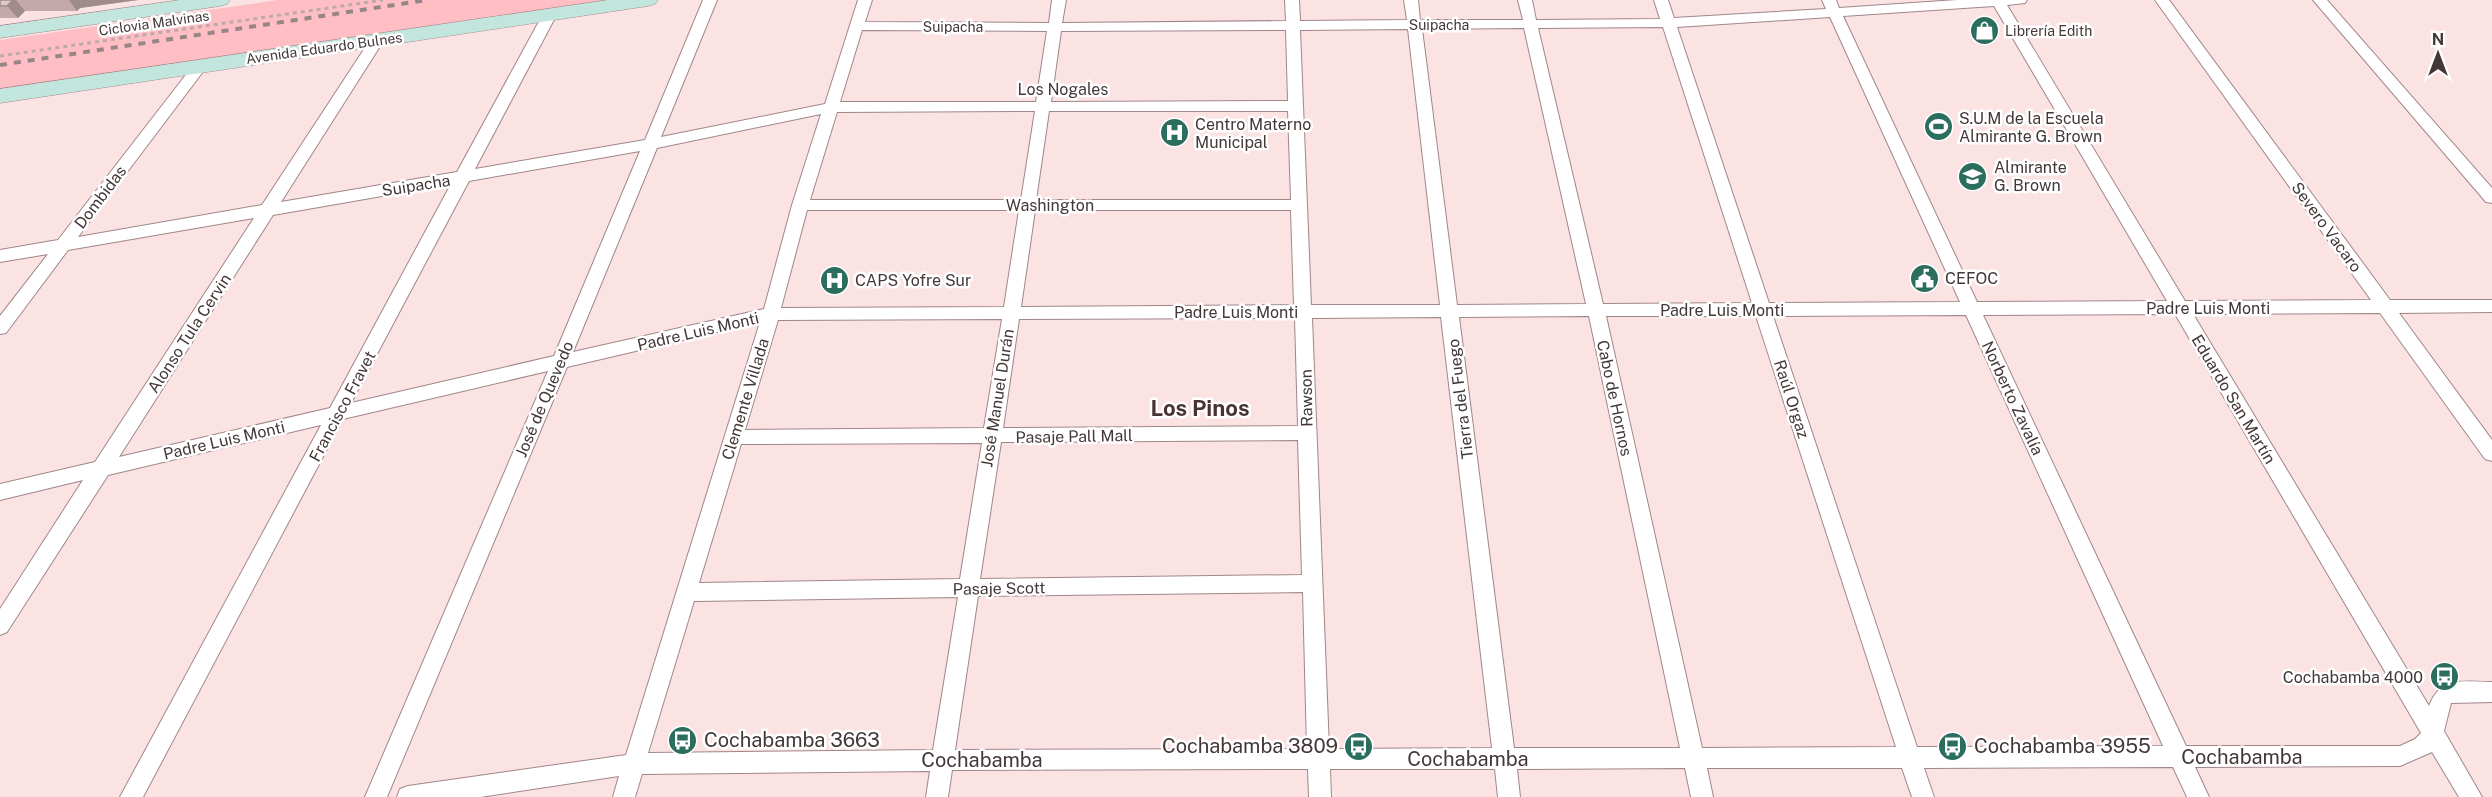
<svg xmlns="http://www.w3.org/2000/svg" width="2492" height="797" viewBox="0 0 2492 797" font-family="'Public Sans',sans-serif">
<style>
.green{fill:#febec4}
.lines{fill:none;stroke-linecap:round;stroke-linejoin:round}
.street-casing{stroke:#a18688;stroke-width:2}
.secondary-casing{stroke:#a18688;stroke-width:1}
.path{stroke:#beaaab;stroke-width:3;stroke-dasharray:4 4;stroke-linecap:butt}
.street{fill:#fff;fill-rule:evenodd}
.secondary{fill:#c2e6de;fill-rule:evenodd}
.rail{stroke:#978687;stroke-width:4;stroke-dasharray:7 7;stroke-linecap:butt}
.wall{fill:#c3a9ac}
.shaded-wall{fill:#9f8a8c}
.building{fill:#e3c5c8;stroke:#9f8a8c;stroke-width:1.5}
.labels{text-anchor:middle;stroke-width:5;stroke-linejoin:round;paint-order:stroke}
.far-street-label{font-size:14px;fill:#433738;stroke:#fff}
.far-poi-label{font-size:14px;fill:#433738;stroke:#fff;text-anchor:start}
.street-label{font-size:16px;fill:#433738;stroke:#fff}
.poi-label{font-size:16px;fill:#433738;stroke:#fff;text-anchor:start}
.near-poi-label{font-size:20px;fill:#433738;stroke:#fff;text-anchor:start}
.near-street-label{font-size:20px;fill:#433738;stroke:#fff}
.district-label{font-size:22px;font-weight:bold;fill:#4a3336;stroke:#fff}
</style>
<rect width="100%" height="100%" fill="#fbe3e4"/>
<path class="green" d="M 278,0 L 630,0 L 0,94 L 0,40 Z"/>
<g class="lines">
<defs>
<path id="street" d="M 703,0 L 717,0 L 661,137 L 825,104 L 858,0 L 872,0 L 865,22 L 1049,23 L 1052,0 L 1066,0 L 1062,23 L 1286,21 L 1285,0 L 1299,0 L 1300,21 L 1407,20 L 1404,0 L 1418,0 L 1420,20 L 1523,20 L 1518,0 L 1532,0 L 1536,20 L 1660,19 L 1654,0 L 1668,0 L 1674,18 L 1826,9 L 1822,0 L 1836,0 L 1839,8 L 1957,0 L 2027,0 L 2025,3 L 2007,5 L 2185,301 L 2371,300 L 2155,0 L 2169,0 L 2390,300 L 2492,300 L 2492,312 L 2399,313 L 2492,440 L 2492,461 L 2485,459 L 2380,313 L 2193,314 L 2429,706 C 2441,675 2463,682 2492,682 L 2492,702 L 2451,703 L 2444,731 L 2482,797 L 2459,797 L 2432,752 L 2400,766 L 2195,767 L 2209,797 L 2187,797 L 2173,767 L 1924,768 L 1934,797 L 1912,797 L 1902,768 L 1707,768 L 1713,797 L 1691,797 L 1685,768 L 1517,769 L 1520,797 L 1498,797 L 1495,769 L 1330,769 L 1331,797 L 1309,797 L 1308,769 L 952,770 L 948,797 L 926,797 L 930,771 L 642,774 L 635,797 L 613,797 L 619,776 L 480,797 L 397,797 L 400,789 L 408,786 L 626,755 L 760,322 L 567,367 L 387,797 L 365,797 L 548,371 L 343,419 L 143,797 L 120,797 L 321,425 L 108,475 L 7,632 L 0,635 L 0,609 L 83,480 L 0,500 L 0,484 L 95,462 L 254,218 L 68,250 L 6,333 L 0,334 L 0,316 L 48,254 L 0,262 L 0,250 L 58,240 L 195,63 L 205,63 L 207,66 L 205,69 L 78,237 L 262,205 L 370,40 L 377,36 L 384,40 L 281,202 L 457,172 L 543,14 L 550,10 L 557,14 L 475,169 L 645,140 ZM 1994,6 L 2167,301 L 1977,302 L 1843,16 ZM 1830,17 L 1960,302 L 1769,303 L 1677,27 ZM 1663,27 L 1752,303 L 1603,304 L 1538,28 ZM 1524,28 L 1586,304 L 1457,305 L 1422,29 ZM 1408,29 L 1440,305 L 1311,305 L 1300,30 ZM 862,30 L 1047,31 L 1036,102 L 840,102 ZM 1286,30 L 1288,101 L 1051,102 L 1061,31 ZM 1035,111 L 1021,200 L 810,200 L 837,112 ZM 1049,111 L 1288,111 L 1291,200 L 1036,200 ZM 821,114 L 792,205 L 764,309 L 573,352 L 657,148 ZM 640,151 L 554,356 L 351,403 L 469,181 ZM 451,184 L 330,408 L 119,457 L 273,215 ZM 807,210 L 1019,210 L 1004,307 L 781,308 ZM 1035,210 L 1291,210 L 1294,305 L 1021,307 ZM 2175,314 L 2421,733 L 2415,739 L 2400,746 L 2186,746 L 1983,315 ZM 1966,315 L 2163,746 L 1917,747 L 1773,316 ZM 1589,316 L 1680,748 L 1514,748 L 1459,317 ZM 1606,316 L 1756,316 L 1896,747 L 1702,748 ZM 1441,317 L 1492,748 L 1329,749 L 1312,318 ZM 1295,318 L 1298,426 L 1003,428 L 1019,319 ZM 1002,319 L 984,428 L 745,430 L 778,320 ZM 1298,440 L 1302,575 L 980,579 L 1001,442 ZM 982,443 L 960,579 L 699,583 L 741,444 ZM 1303,592 L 1307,749 L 955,750 L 978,596 ZM 958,597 L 933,750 L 648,753 L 694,601 Z
M 2313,0 L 2327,0 L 2492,188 L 2492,203 L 2486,202 Z"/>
<path id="secondary" d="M 180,0 L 230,0 L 227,4 L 220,6 L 0,38 L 0,26 Z
M 608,0 L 658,0 L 655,4 L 648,6 L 0,103 L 0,89 Z"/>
</defs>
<use href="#street" class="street-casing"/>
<use href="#secondary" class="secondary-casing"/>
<path class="path" d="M 0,56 L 383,0"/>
<use href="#street" class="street"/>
<use href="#secondary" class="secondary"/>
<path class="rail" d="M 0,65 L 427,0"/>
</g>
<path class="wall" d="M 0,0 L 138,0 L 80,8 L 77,11 L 25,11 L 18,18 L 0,18 Z"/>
<path class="shaded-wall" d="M 13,0 L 16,0 L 25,11 L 18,18 L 7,6 Z
M 69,0 L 138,0 L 80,8 L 77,11 Z"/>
<path class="building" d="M 0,0 L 13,0 L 7,6 L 0,6 Z"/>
<defs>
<symbol id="shop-disc" viewBox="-11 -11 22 22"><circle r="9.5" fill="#2c6e5e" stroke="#fff"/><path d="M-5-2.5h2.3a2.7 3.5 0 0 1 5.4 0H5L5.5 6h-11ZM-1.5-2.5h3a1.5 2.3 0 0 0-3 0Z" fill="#fff"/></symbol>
<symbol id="stadium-disc" viewBox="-11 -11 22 22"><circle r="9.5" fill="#2c6e5e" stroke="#fff"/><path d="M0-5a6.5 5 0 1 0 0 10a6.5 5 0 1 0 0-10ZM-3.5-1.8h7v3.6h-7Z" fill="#fff"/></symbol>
<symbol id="hospital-disc" viewBox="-11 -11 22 22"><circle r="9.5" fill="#2c6e5e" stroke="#fff"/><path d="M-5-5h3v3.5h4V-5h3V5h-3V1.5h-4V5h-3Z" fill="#fff"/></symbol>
<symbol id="university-disc" viewBox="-11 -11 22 22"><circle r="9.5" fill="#2c6e5e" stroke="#fff"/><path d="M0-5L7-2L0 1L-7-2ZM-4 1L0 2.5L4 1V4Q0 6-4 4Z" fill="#fff"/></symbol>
<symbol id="civic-disc" viewBox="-11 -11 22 22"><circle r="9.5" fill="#2c6e5e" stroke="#fff"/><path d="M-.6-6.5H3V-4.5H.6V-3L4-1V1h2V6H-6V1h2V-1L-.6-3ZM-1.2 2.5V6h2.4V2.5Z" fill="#fff"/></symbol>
<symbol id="bus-disc" viewBox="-11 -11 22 22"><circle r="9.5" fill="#2c6e5e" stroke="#fff"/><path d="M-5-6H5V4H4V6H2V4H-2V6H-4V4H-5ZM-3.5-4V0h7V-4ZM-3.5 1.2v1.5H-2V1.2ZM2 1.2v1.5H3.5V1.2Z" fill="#fff"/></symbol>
</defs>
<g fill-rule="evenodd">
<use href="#shop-disc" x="1968" y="14" width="33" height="33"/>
<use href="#stadium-disc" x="1922" y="110" width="33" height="33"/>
<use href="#hospital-disc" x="1158" y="116" width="33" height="33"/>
<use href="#university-disc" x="1956" y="160" width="33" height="33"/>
<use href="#civic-disc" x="1908" y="262" width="33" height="33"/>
<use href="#hospital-disc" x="818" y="264" width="33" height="33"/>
<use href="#bus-disc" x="2428" y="660" width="33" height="33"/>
<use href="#bus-disc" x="666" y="724" width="33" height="33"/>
<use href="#bus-disc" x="1342" y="730" width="33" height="33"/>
<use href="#bus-disc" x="1936" y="730" width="33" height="33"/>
</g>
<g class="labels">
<g class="far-street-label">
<text transform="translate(154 23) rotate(-8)" y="5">Ciclovia Malvinas</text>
<text x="1439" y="30">Suipacha</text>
<text x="953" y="32">Suipacha</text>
<text transform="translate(324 48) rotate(-8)" y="5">Avenida Eduardo Bulnes</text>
</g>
<g class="far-poi-label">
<text x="2005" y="36">Librería Edith</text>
</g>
<g class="street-label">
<text x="1063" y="95">Los Nogales</text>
<text transform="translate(416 185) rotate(-9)" y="6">Suipacha</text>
<text transform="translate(100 197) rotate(-53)" y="6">Dombidas</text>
<text x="1050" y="211">Washington</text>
<text transform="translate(2327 227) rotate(54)" y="6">Severo Vacaro</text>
<text x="2208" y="314">Padre Luis Monti</text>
<text x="1722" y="316">Padre Luis Monti</text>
<text x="1236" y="318">Padre Luis Monti</text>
<text transform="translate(698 331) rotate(-13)" y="6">Padre Luis Monti</text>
<text transform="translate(189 333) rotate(-57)" y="6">Alonso Tula Cervin</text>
<text transform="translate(997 398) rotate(-81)" y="6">José Manuel Durán</text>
<text transform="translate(1306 398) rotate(-91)" y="6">Rawson</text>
<text transform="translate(1615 398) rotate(78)" y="6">Cabo de Hornos</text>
<text transform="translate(2013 398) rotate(65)" y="6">Norberto Zavalía</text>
<text transform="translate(544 399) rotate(-67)" y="6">José de Quevedo</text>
<text transform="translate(745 399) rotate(-73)" y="6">Clemente Villada</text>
<text transform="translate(1460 399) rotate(-97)" y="6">Tierra del Fuego</text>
<text transform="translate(1792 399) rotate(72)" y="6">Raúl Orgaz</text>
<text transform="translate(2234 399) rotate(59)" y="6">Eduardo San Martín</text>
<text transform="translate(342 406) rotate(-62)" y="6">Francisco Fravet</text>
<text transform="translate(1074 436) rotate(-1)" y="6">Pasaje Pall Mall</text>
<text transform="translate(224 440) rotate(-13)" y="6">Padre Luis Monti</text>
<text transform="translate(999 588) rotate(-1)" y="6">Pasaje Scott</text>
</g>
<g class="poi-label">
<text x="1959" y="124">S.U.M de la Escuela<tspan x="1959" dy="18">Almirante G. Brown</tspan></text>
<text x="1195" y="130">Centro Materno<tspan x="1195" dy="18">Municipal</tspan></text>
<text x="1994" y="173">Almirante<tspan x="1994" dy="18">G. Brown</tspan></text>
<text x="1945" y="284">CEFOC</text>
<text x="855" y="286">CAPS Yofre Sur</text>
<text x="2423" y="683" text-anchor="end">Cochabamba 4000</text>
</g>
<g class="near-poi-label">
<text x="704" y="747">Cochabamba 3663</text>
<text x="1338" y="753" text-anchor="end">Cochabamba 3809</text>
<text x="1974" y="753">Cochabamba 3955</text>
</g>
<g class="near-street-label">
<text x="2242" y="764">Cochabamba</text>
<text x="1468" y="766">Cochabamba</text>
<text x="982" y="767">Cochabamba</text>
</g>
<g class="district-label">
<text x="1200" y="416">Los Pinos</text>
</g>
</g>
<g transform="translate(2438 54)" stroke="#ffffff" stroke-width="4.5" paint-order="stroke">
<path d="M0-4.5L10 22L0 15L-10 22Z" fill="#433738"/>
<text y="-9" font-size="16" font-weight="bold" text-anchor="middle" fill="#433738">N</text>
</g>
</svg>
